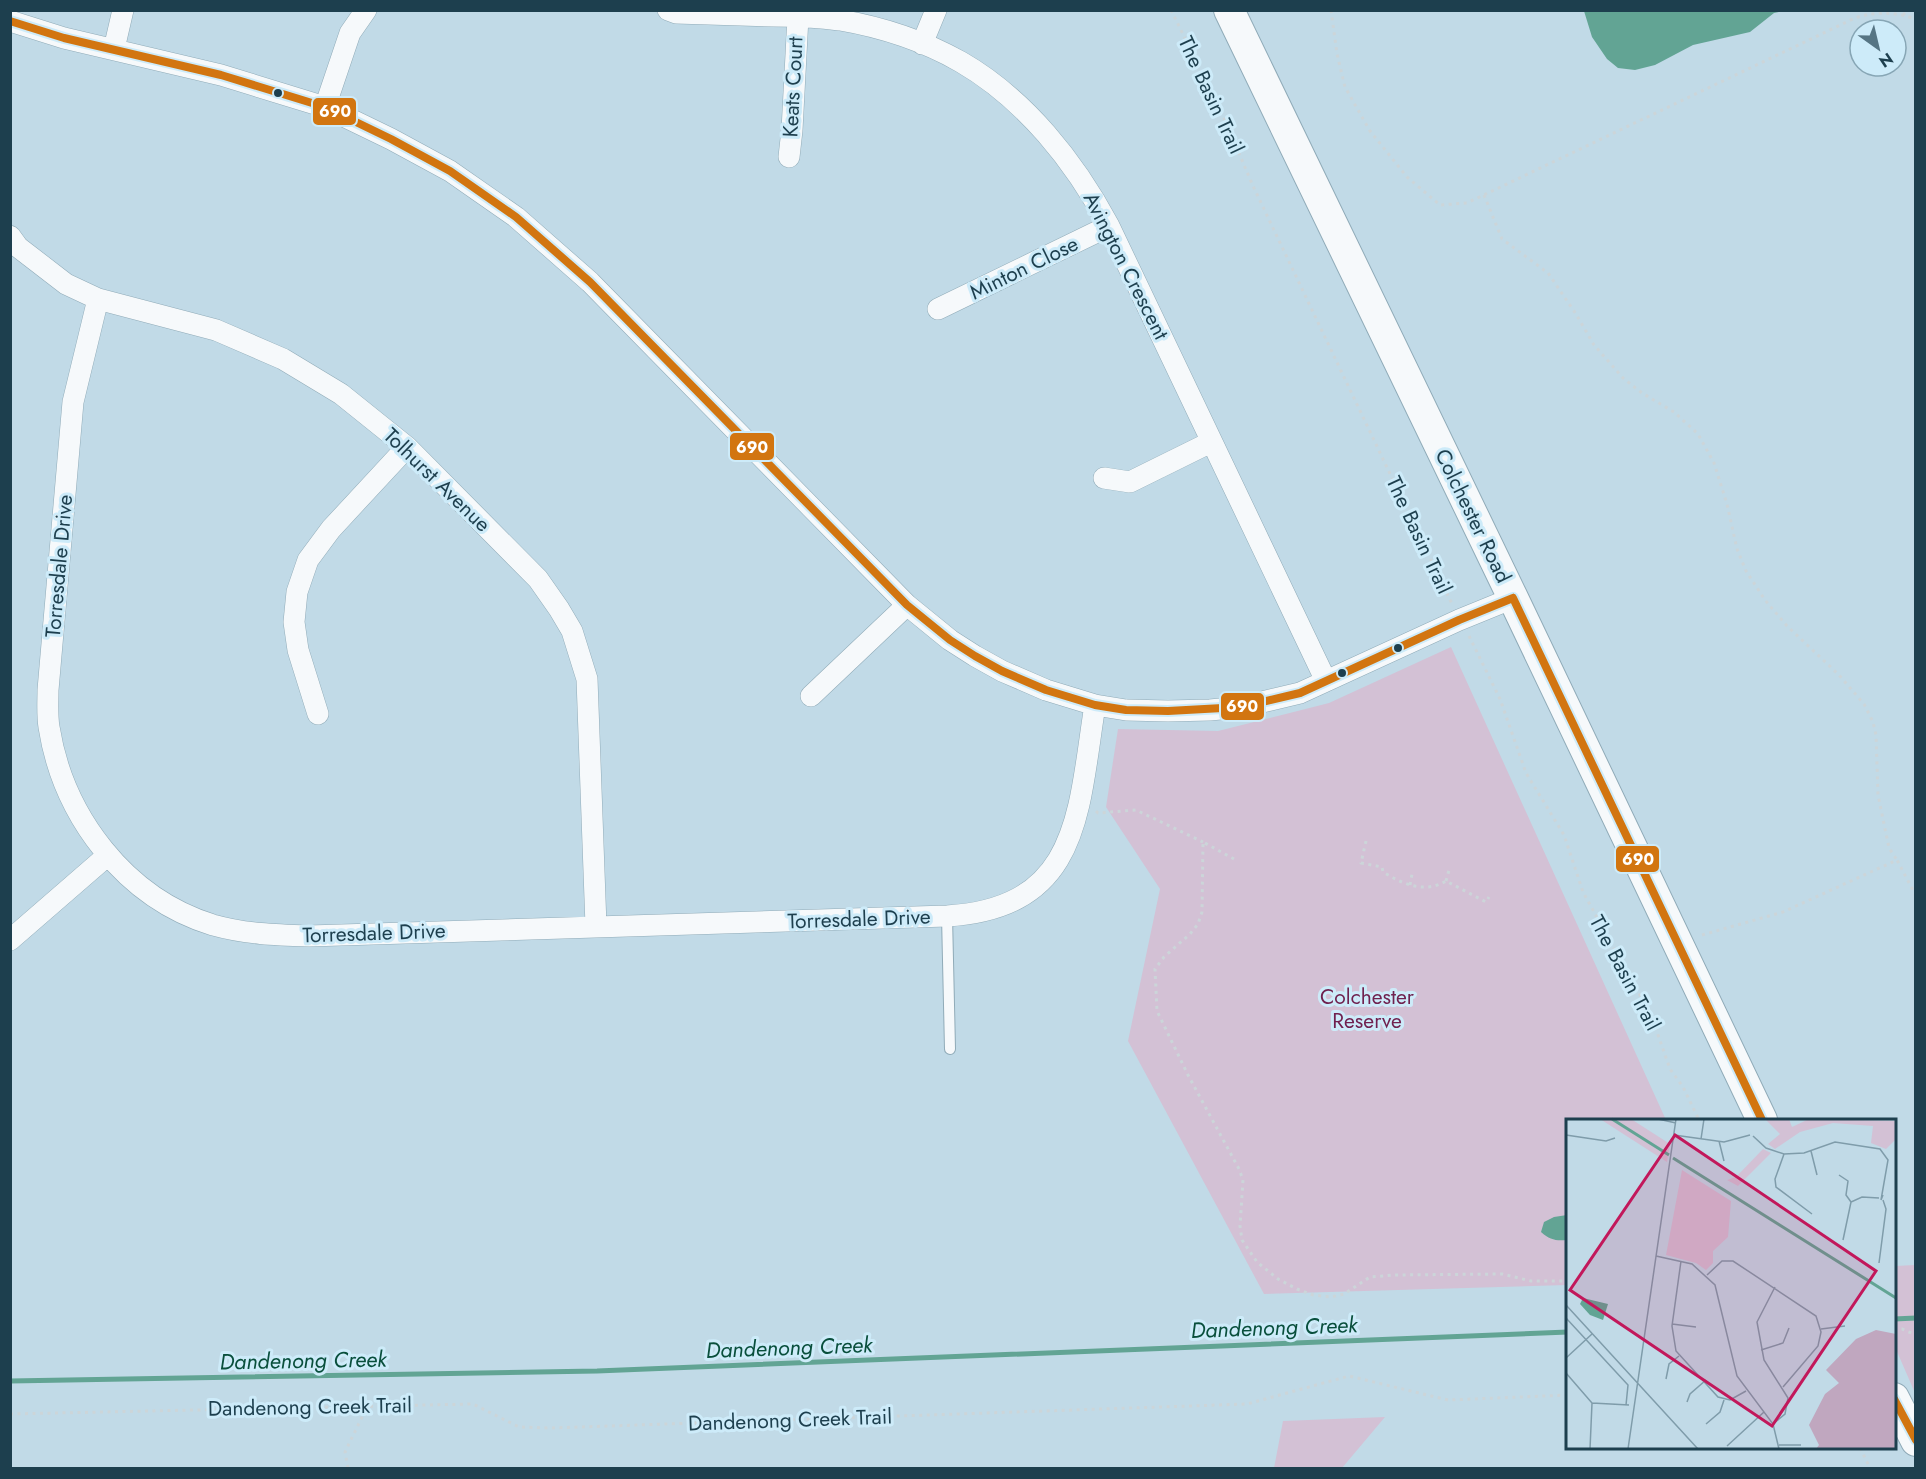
<svg xmlns="http://www.w3.org/2000/svg" width="1926" height="1479" viewBox="0 0 1926 1479" font-family="Jost,sans-serif">
<style>
.green{fill:#d3c1d5}
.water{fill:#62a494}
.lines{fill:none;stroke-linecap:round;stroke-linejoin:round}
.stream{stroke:#62a494;stroke-width:5}
.lane-casing{stroke:#90abb8;stroke-width:12}
.street-casing{stroke:#90abb8;stroke-width:22}
.secondary-casing{stroke:#90abb8;stroke-width:32}
.path{stroke:#ccd5d9;stroke-width:3;stroke-dasharray:3 4.5;stroke-linecap:butt}
.lane{stroke:#f6f9fb;stroke-width:10}
.street{stroke:#f6f9fb;stroke-width:21}
.secondary{stroke:#f6f9fb;stroke-width:30}
.bus-1-casing{stroke:#cdebf9;stroke-width:12}
.bus-1{stroke:#d27510;stroke-width:8}
.bus-dot{fill:#1d3f4e;stroke:#cdebf9;stroke-width:2}
.labels{text-anchor:middle;stroke-width:6;stroke-linejoin:round;paint-order:stroke}
.street-label{font-size:21px;fill:#1d3f4e;stroke:#cdebf9}
.park-label{font-size:21px;fill:#70214f;stroke:#cdebf9}
.water-label{font-size:22px;font-style:italic;fill:#094f3c;stroke:#cdebf9}
.inset-river{fill:none;stroke:#62a494;stroke-width:3}
.inset-road{fill:none;stroke:#7f9caa;stroke-width:1.5}
.view{fill:#c2185b;fill-opacity:0.15;stroke:#c2185b;stroke-width:3}
.inset-edge{fill:none;stroke:#1d3f4e;stroke-width:3}
.line-badge{stroke:#cdebf9;stroke-width:2}
.badge-label{font-size:16px;text-anchor:middle;font-weight:bold;fill:#fff}
</style>
<rect width="100%" height="100%" fill="#c1dae7"/>
<path class="green" d="M 1451,647 L 1666,1120 L 1568,1120 L 1567,1285 L 1264,1294 L 1128,1041 L 1160,889 L 1106,807 L 1118,729 L 1218,731 L 1329,703 Z
M 1915,1265 L 1916,1265 L 1915,1393 L 1895,1347 L 1895,1266 Z
M 1385,1417 L 1342,1468 L 1274,1468 L 1283,1421 Z"/>
<path class="water" d="M 1584,11 L 1584,10 L 1783,11 L 1774,13 L 1750,32 L 1693,45 L 1655,65 L 1635,70 L 1618,68 L 1607,59 L 1592,37 Z
M 1567,1215 L 1567,1240 C 1556,1241 1550,1240 1541,1232 L 1544,1222 L 1554,1217 Z"/>
<g class="lines">
<path class="stream" d="M 1894,1319 L 1916,1318
M 10,1381 L 597,1371 L 1568,1332"/>
<defs>
<path id="lane" d="M 947,916 L 950,1049"/>
<path id="street" d="M 668,10 L 676,13 C 708,14 740,15 772,16 C 794,16 818,17 840,20 C 881,27 924,41 961,62 C 1025,99 1075,162 1109,226 L 1326,681
M 10,21 L 64,38 L 221,75 L 325,107 L 391,139 L 450,171 L 516,217 L 590,282 L 907,605 L 950,640 L 975,656 L 1002,671 L 1046,690 L 1095,705 L 1126,710 L 1168,711 L 1210,710 L 1241,707 L 1300,693 L 1459,620 L 1513,598
M 922,44 L 936,10
M 114,49 L 123,10
M 325,107 L 350,33 L 366,10
M 789,157 L 792,130 L 798,17
M 10,236 L 18,247 L 66,284 L 98,299 L 216,330 L 283,359 L 341,394 L 407,447 L 538,579 L 559,609 L 572,631 L 587,679 L 596,926
M 98,299 L 73,402 L 48,690 C 48,702 47,715 49,727 C 63,816 125,898 213,925 C 245,934 276,935 309,936 L 947,916 C 1081,908 1078,811 1095,705
M 938,309 L 1109,226
M 1104,478 L 1130,482 L 1211,442
M 811,696 L 907,605
M 318,714 L 298,650 L 294,622 L 297,592 L 308,560 L 331,529 L 407,447
M 10,940 L 108,855"/>
<path id="secondary" d="M 1229,10 L 1513,598 L 1762,1120
M 1894,1398 L 1916,1441"/>
</defs>
<use href="#lane" class="lane-casing"/>
<use href="#street" class="street-casing"/>
<use href="#secondary" class="secondary-casing"/>
<path class="path" d="M 1171,10 L 1220,109 L 1253,186 L 1452,604
M 1331,10 L 1337,54 L 1345,87 L 1370,131 L 1407,177 L 1440,205 L 1467,203 L 1855,18 C 1876,11 1895,12 1916,19
M 1903,15 L 1908,10
M 1484,195 L 1502,239 L 1548,273 L 1576,314 L 1594,345 L 1623,378 L 1642,393 L 1674,412 L 1698,434 L 1714,463 L 1727,504 L 1737,549 L 1746,571 L 1765,600 L 1787,626 L 1838,674 L 1864,704 L 1873,722 L 1876,735 L 1878,795 L 1889,848 L 1897,860
M 1469,636 L 1500,699 L 1526,773 L 1564,835 L 1583,892 L 1651,1015 L 1670,1069 L 1683,1087 L 1699,1120
M 1096,811 L 1098,813 L 1136,810 L 1203,842
M 1366,841 L 1361,863 L 1382,867 L 1383,872 C 1403,884 1424,894 1446,881 L 1486,902 L 1489,897
M 1234,859 L 1203,842 L 1202,912 L 1198,924 L 1190,934 L 1164,957 L 1155,969 L 1157,1011 L 1188,1075 L 1239,1169 L 1243,1180 L 1240,1226 L 1242,1240 L 1257,1262 L 1278,1279 L 1297,1289 L 1313,1295 L 1331,1297 L 1344,1294 L 1370,1277 L 1394,1275 L 1502,1274 L 1531,1281 L 1568,1281
M 1446,881 L 1449,870
M 1410,885 L 1412,874
M 1702,935 L 1783,912 L 1897,860 L 1916,896
M 1894,1329 L 1902,1329 L 1916,1335
M 10,1414 L 473,1404 L 519,1427 L 551,1428 L 1247,1404 L 1349,1376 L 1448,1400 L 1568,1395
M 1860,1448 L 1870,1468
M 348,1468 L 345,1452 L 368,1405"/>
<use href="#lane" class="lane"/>
<use href="#street" class="street"/>
<use href="#secondary" class="secondary"/>
<defs>
<path id="bus-1" d="M 10,21 L 64,38 L 221,75 L 325,107 L 391,139 L 450,171 L 516,217 L 590,282 L 907,605 L 950,640 L 975,656 L 1002,671 L 1046,690 L 1095,705 L 1126,710 L 1168,711 L 1241,707 L 1300,693 L 1459,620 L 1513,598
M 1513,598 L 1762,1120
M 1894,1399 L 1916,1440"/>
</defs>
<use href="#bus-1" class="bus-1-casing"/>
<use href="#bus-1" class="bus-1"/>
</g>
<g class="bus-dot">
<circle cx="278" cy="93" r="5"/>
<circle cx="1398" cy="648" r="5"/>
<circle cx="1342" cy="673" r="5"/>
</g>
<g class="labels">
<g class="street-label">
<text transform="translate(793 87) rotate(-87)" y="7">Keats Court</text>
<text transform="translate(1211 95) rotate(65)" y="7">The Basin Trail</text>
<text transform="translate(1126 266) rotate(63)" y="7">Avington Crescent</text>
<text transform="translate(1024 268) rotate(-26)" y="7">Minton Close</text>
<text transform="translate(437 480) rotate(44)" y="7">Tolhurst Avenue</text>
<text transform="translate(1473 516) rotate(64)" y="7">Colchester Road</text>
<text transform="translate(1419 535) rotate(65)" y="7">The Basin Trail</text>
<text transform="translate(59 566) rotate(-85)" y="7">Torresdale Drive</text>
<text transform="translate(859 919) rotate(-2)" y="7">Torresdale Drive</text>
<text transform="translate(374 933) rotate(-2)" y="7">Torresdale Drive</text>
<text transform="translate(1625 973) rotate(62)" y="7">The Basin Trail</text>
<text transform="translate(310 1407) rotate(-1)" y="7">Dandenong Creek Trail</text>
<text transform="translate(790 1420) rotate(-2)" y="7">Dandenong Creek Trail</text>
</g>
<g class="park-label">
<text x="1367" y="1004">Colchester<tspan x="1367" dy="24">Reserve</tspan></text>
</g>
<g class="water-label">
<text transform="translate(1274 1327) rotate(-2)" y="8">Dandenong Creek</text>
<text transform="translate(789 1347) rotate(-2)" y="8">Dandenong Creek</text>
<text transform="translate(303 1360) rotate(-1)" y="8">Dandenong Creek</text>
</g>
</g>
<g transform="translate(1566 1119)">
<rect width="330" height="330" fill="#c1dae7"/>
<path d="M 34,0 L 65,0 L 104,25 L 101,43 ZM 199,0 L 223,0 L 226,8 L 243,0 L 330,2 L 330,20 L 320,30 L 305,24 L 307,7 L 267,4 L 234,13 L 209,30 L 202,25 L 214,15 ZM 197,30 L 205,34 L 172,67 L 161,61 L 170,58 ZM 116,51 L 165,82 L 162,118 L 147,132 L 147,144 L 140,151 L 130,144 L 100,136 Z" fill="#d3c1d5"/>
<path d="M 310,211 L 330,215 L 330,330 L 250,330 L 253,326 L 243,306 L 259,275 L 273,264 L 260,251 L 290,220 Z" fill="#c0a7bf"/>
<path d="M 17,179 L 42,185 L 37,201 L 24,196 L 14,185 Z" fill="#62a494"/>
<path class="inset-river" d="M 46,0 L 103,36M 107,39 L 330,179"/>
<path class="inset-road" d="M 92,0 L 110,4M 0,16 L 40,22 L 49,19M 108,16 L 158,23 L 184,16M 187,17 L 200,29 L 218,35 L 238,34 L 269,23 L 314,30 L 322,41 L 315,81 L 317,76M 135,20 L 138,0M 153,22 L 158,42M 245,32 L 251,56M 218,35 L 209,60 L 210,68 L 246,95M 273,56 L 282,62 L 280,76 L 285,83M 277,121 L 285,83 L 296,78 L 313,79M 90,137 L 126,145 L 149,166 L 171,257 L 207,305 L 213,330M 115,142 L 106,207 L 110,232 L 152,278 L 164,281 L 180,272M 313,144 L 320,90 L 317,81M 141,156 L 156,142 L 167,142 L 250,197 L 255,213 L 252,227 L 217,268M 0,186 L 132,330M 0,199 L 62,266 L 60,286M 106,205 L 130,208M 255,210 L 279,207M 195,231 L 217,224 L 223,209M 0,239 L 26,215M 0,254 L 26,284 L 24,330M 100,260 L 103,245 L 113,237M 121,283 L 124,275 L 140,261M 26,284 L 63,286M 140,305 L 154,293 L 158,281M 207,305 L 219,295 L 222,279 L 198,241 L 191,203 L 209,168M 213,326 L 235,326M 161,327 L 198,293M 62,330 L 110,0"/>
<path class="view" d="M 109,16 L 310,152 L 206,307 L 4,171 Z"/>
<rect width="330" height="330" class="inset-edge"/>
</g>
<g class="line-badge">
<rect x="312" y="97" width="45" height="29" rx="6" fill="#d27510"/>
<rect x="729" y="432" width="46" height="29" rx="6" fill="#d27510"/>
<rect x="1220" y="692" width="45" height="29" rx="6" fill="#d27510"/>
<rect x="1615" y="845" width="45" height="28" rx="6" fill="#d27510"/>
</g>
<g class="badge-label">
<text x="335" y="117">690</text>
<text x="752" y="453">690</text>
<text x="1242" y="712">690</text>
<text x="1638" y="865">690</text>
</g>
<rect width="1926" height="1479" fill="none" stroke="#1d3f4e" stroke-width="24"/>
<g transform="translate(1878 48) rotate(146)"><circle r="28" fill="#cdebf9" stroke="#87a6b5" stroke-width="1.5"/>
<path d="M0-4.5L10 22L0 15L-10 22Z" fill="#567584"/>
<text y="-9" font-size="16" font-weight="bold" text-anchor="middle" fill="#1d3f4e">N</text>
</g>
</svg>
